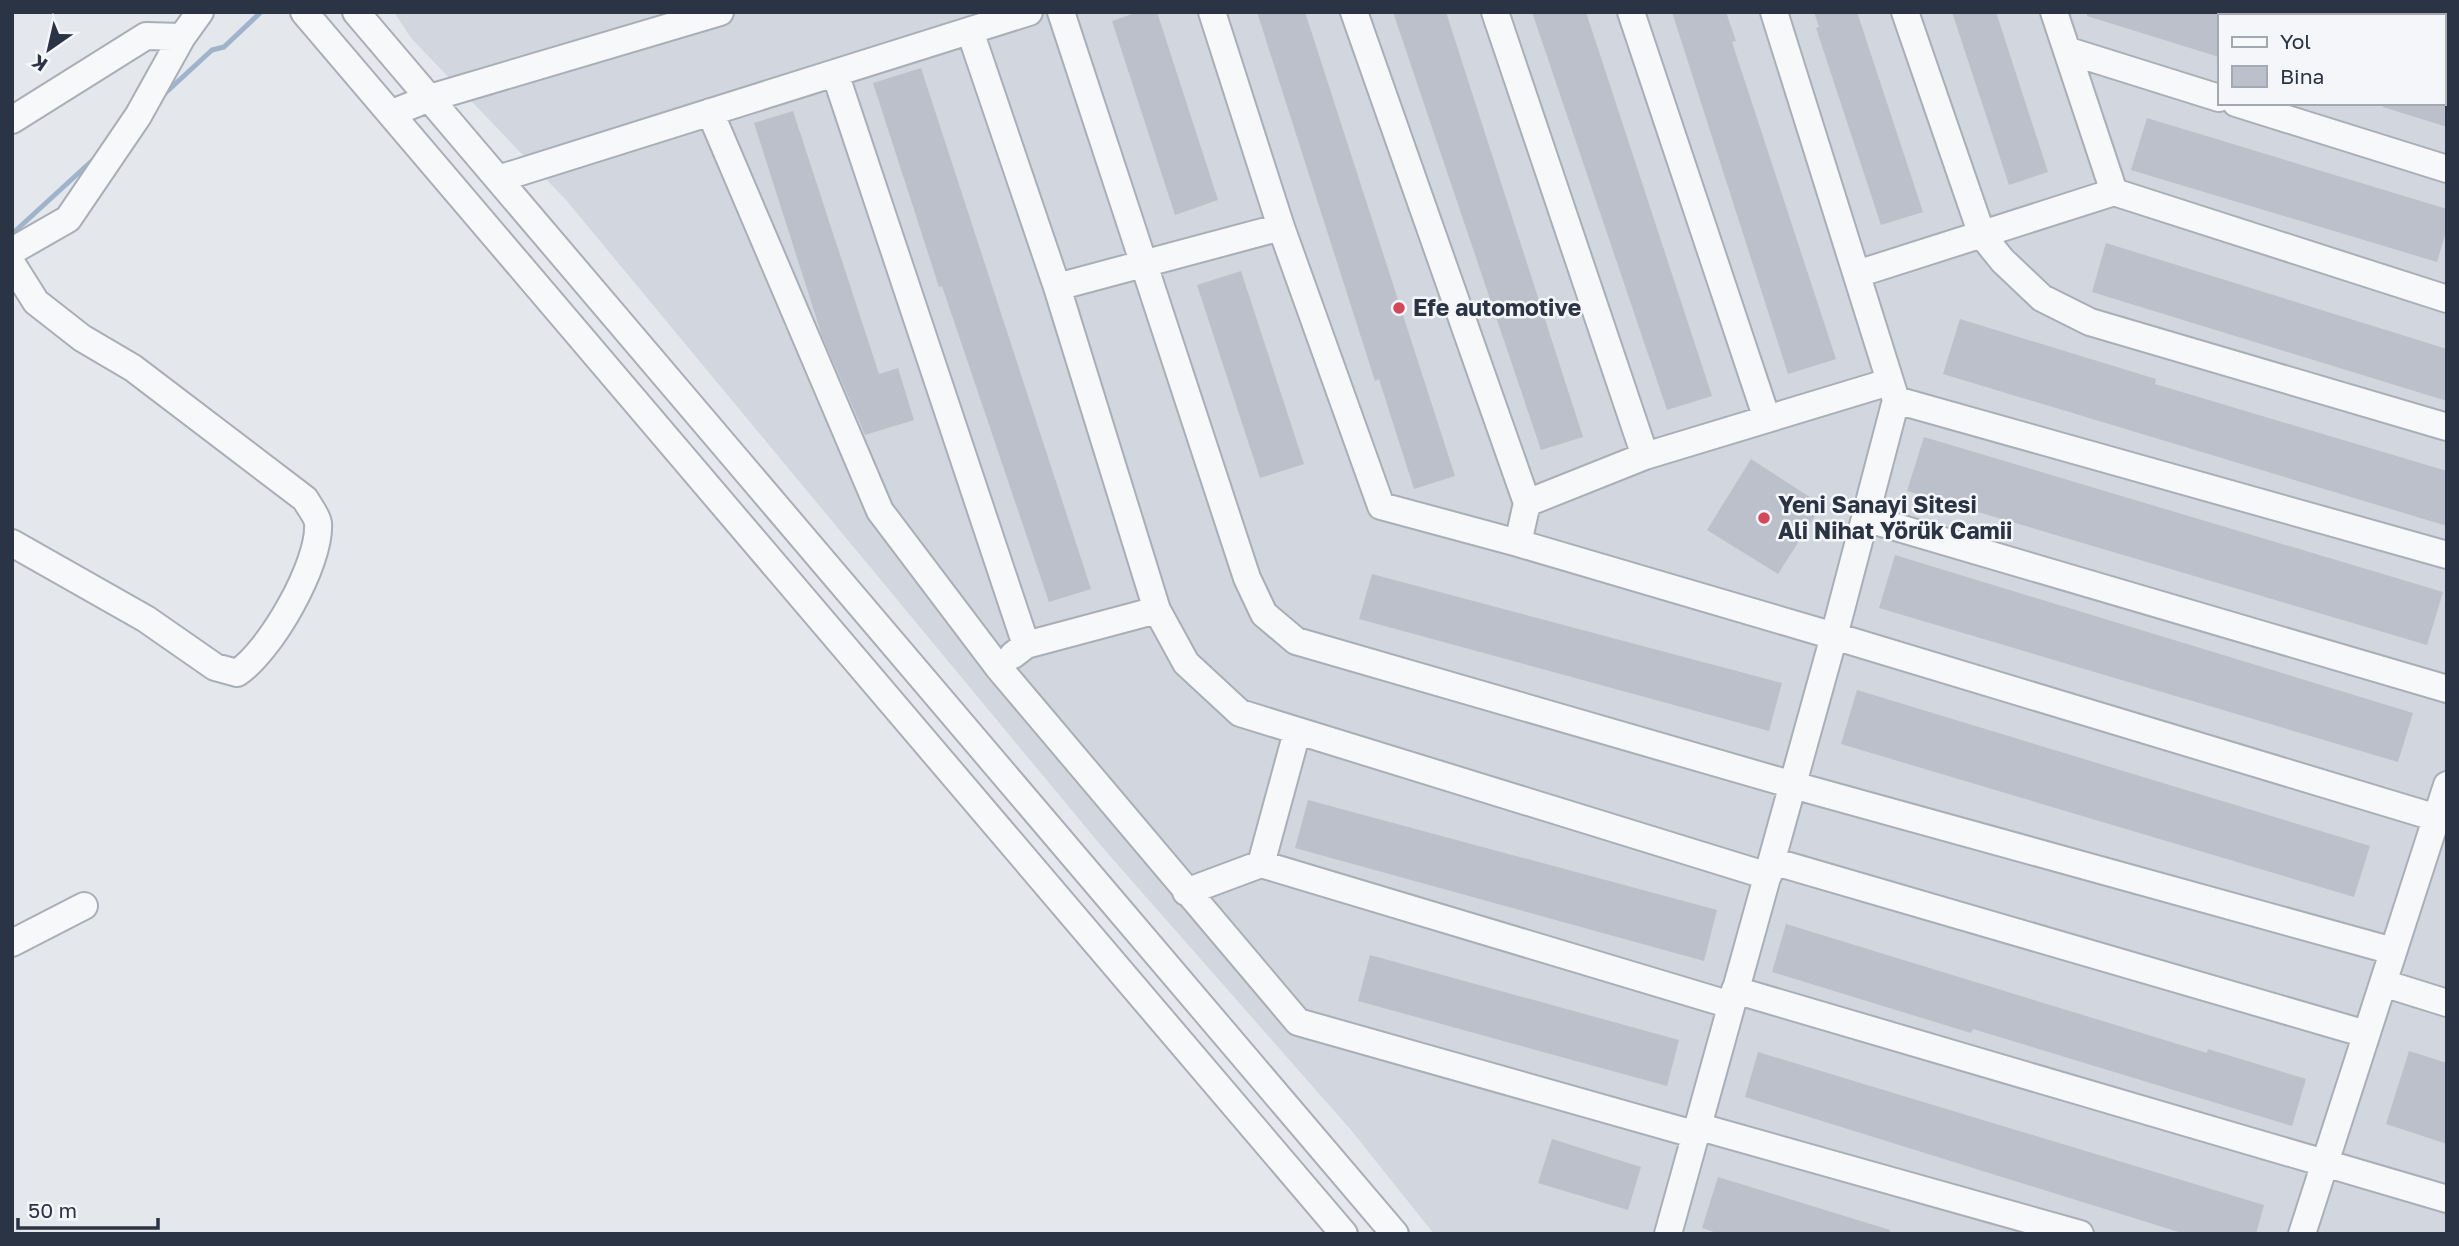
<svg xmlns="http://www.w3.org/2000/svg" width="2459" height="1246" viewBox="0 0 2459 1246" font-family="'Golos Text',sans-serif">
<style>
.built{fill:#d2d6de;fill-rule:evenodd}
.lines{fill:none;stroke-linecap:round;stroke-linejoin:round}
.stream{stroke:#9fb4cc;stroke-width:5}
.building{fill:#bbc0ca}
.minor-casing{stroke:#a9aeb7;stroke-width:30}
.minor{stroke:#f7f8fa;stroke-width:26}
.poi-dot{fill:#d1495b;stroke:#f4f6f9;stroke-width:2.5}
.labels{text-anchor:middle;stroke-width:5;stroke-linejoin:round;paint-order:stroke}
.poi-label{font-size:23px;font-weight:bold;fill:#2b3445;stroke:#f4f6f9;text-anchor:start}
</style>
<rect width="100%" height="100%" fill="#e4e7ec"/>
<path class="built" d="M 394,12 L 2447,12 L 2447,1234 L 1434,1234 L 1351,1130 L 1103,848 L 566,200 L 411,38 ZM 2219,16 L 2443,16 L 2443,103 L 2219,103 Z"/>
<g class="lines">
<path class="stream" d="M 161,97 L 212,50 L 224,47 L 261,12
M 12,234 L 95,158"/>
</g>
<path class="building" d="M 1138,12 L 1157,12 L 1218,200 L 1175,215 L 1112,21 Z
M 1257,12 L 1305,12 L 1455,476 L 1414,489 L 1379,379 L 1375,381 Z
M 1393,12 L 1446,12 L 1583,437 L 1541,450 Z
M 1532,12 L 1586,12 L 1712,396 L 1667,410 Z
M 1672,12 L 1726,12 L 1736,41 L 1732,42 L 1836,359 L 1788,374 Z
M 1814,12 L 1857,12 L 1923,212 L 1881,225 L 1816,28 L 1819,27 Z
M 1952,12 L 1996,12 L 2048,172 L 2009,185 Z
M 2087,12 L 2219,12 L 2219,57 L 2087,16 Z
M 921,68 L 1091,589 L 1049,602 L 942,286 L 939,287 L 873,83 Z
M 2384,103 L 2447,103 L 2447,127 L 2383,107 Z
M 793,111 L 879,374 L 898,368 L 914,420 L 865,435 L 822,336 L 754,123 Z
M 2147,118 L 2447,209 L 2447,228 L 2437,262 L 2131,170 Z
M 2106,243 L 2447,349 L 2447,401 L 2092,292 Z
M 1241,271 L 1304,464 L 1260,478 L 1197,285 Z
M 1960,319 L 2156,379 L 2155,384 L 2447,471 L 2447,526 L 1943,374 Z
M 1924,437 L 2443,592 L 2427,645 L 1907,491 Z
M 1751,459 L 1822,505 L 1778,574 L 1707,530 Z
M 1895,555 L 2413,713 L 2398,762 L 1879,608 Z
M 1372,574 L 1782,683 L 1769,731 L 1359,619 Z
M 1857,690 L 2370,846 L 2354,897 L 1841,744 Z
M 1308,800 L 1717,910 L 1704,961 L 1295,848 Z
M 1786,924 L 2207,1053 L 2208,1049 L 2306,1079 L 2292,1126 L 1973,1029 L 1971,1033 L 1772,972 Z
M 1370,955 L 1679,1040 L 1667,1086 L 1358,1001 Z
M 2409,1051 L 2447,1063 L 2447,1144 L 2386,1124 Z
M 1758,1052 L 2264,1205 L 2256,1234 L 2185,1234 L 1745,1097 Z
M 1552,1139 L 1641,1167 L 1628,1210 L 1538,1183 Z
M 1718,1177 L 1890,1230 L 1890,1234 L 1720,1234 L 1702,1228 Z"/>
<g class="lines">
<defs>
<path id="minor" d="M 304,12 L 1344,1234
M 356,12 L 1395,1234
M 1061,12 L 1247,578 L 1264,614 L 1296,641 L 1793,785 L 2393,951
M 1212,12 L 1281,227 L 1381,506 L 1518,543 L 1834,636 L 2447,821
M 1354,12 L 1527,503
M 1495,12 L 1645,456
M 1631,12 L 1767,419
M 1905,12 L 1982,235 L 2002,260 L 2042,298 L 2090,322 L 2447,427
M 2413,12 L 2424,16
M 2443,22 L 2447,24
M 970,31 L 1057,287 L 1157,610 L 1186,663 L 1240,713 L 1768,876
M 2069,51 L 2219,98
M 835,73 L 1026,645
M 2236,103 L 2447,169
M 710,112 L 880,511 L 998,667 L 1298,1022 L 1697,1135
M 392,113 L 430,98 L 720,12
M 12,120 L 146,36 L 182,37
M 498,179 L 1029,12
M 2114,192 L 2447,299
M 12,251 L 68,219 L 138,116 L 182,37 L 200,12
M 12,264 L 36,302 L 82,338 L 133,368 L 305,499 C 309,506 317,516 318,523 C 321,563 270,652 237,673 L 215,667 L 146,619 L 12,543
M 1857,274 L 2114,192 L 2054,12
M 1057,287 L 1281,227
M 1896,400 L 2447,555
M 1865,518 L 2447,689
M 1518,543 L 1527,503 L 1645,456 L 1889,382
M 1013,655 L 1026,645 L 1157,610
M 1772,861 L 2366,1034
M 1261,864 L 1297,732
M 1186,892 L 1261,864 L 1731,1005
M 12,943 L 84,906
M 2383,983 L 2447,1003
M 1735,990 L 2447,1199
M 1700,1127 L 2080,1234
M 1668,1234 L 1834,636 L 1896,400 L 1774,12
M 2302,1234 L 2447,785"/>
</defs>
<use href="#minor" class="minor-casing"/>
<use href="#minor" class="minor"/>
</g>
<g class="poi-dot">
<circle cx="1399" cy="308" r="7"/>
<circle cx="1764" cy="518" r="7"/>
</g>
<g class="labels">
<g class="poi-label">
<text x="1413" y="316">Efe automotive</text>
<text x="1778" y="513">Yeni Sanayi Sitesi<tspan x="1778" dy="26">Ali Nihat Yörük Camii</tspan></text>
</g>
</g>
<rect width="2459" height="1246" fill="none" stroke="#2b3445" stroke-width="28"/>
<rect x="2218" y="14" width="228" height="91" fill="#f4f6f9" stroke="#a4a8b1" stroke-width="2"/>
<rect x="2232" y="37" width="35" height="10" fill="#f7f8fa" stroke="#a4a8b1" stroke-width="2"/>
<text x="2280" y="49" font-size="21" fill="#2b3445">Yol</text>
<rect x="2232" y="66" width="35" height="21" fill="#bbc0ca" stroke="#a4a8b1" stroke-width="2"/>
<text x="2280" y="84" font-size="21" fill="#2b3445">Bina</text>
<g transform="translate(49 49) rotate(214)" stroke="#f4f6f9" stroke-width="5" paint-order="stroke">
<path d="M0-5L12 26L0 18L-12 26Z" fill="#2b3445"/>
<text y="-10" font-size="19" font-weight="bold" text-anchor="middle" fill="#2b3445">K</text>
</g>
<path d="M18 1218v10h140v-10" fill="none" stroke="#2b3445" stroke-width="3.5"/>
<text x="28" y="1218" font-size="21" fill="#2b3445" stroke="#f4f6f9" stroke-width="5" paint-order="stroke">50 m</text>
</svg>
